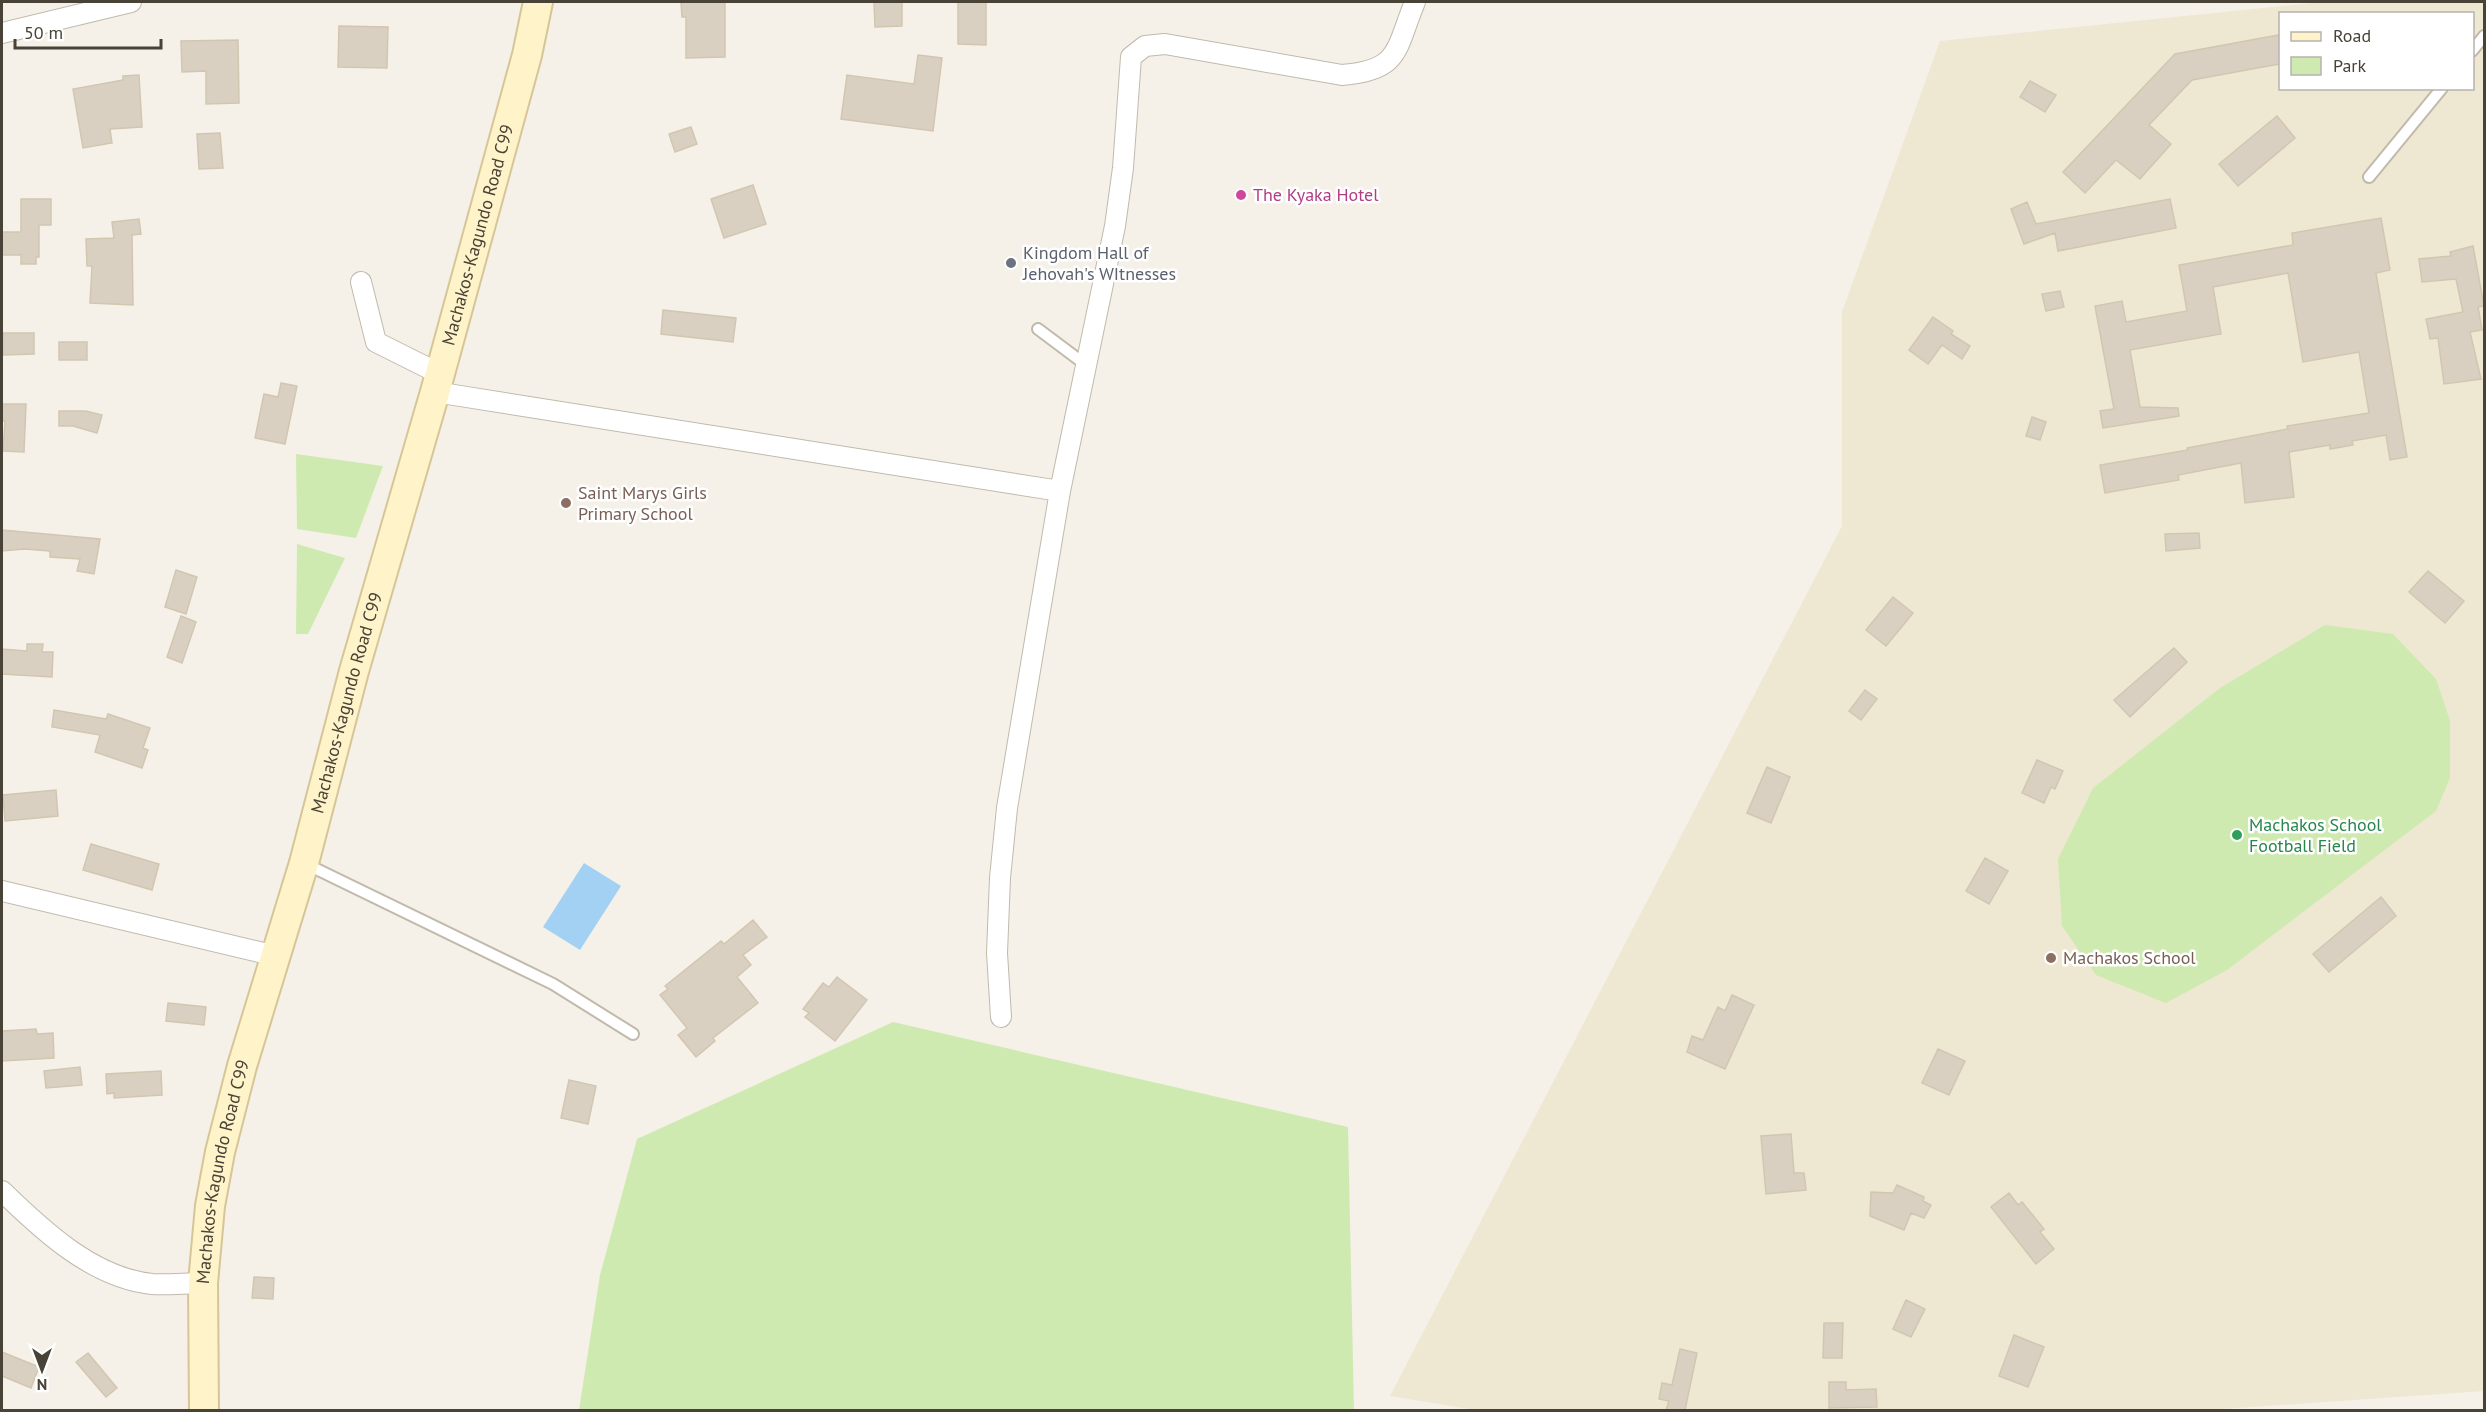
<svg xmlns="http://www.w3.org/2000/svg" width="2486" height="1412" viewBox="0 0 2486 1412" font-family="'PT Sans',sans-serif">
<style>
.education{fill:#eee7d2;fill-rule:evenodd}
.green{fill:#cfeab0}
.water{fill:#a3d1f3}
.building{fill:#dad0c1;stroke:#d2c6b1;stroke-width:1.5}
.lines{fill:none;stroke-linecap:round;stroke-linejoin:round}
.lane-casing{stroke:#c1baab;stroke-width:14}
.street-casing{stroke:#c1baab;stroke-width:22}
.secondary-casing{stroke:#d6c697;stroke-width:32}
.lane{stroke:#fff;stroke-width:10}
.street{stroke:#fff;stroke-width:20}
.secondary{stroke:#fff3c9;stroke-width:28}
.hotel-dot{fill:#d1479c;stroke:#fff;stroke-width:2}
.worship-dot{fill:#6b7280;stroke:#fff;stroke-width:2}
.education-dot{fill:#8d6e63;stroke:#fff;stroke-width:2}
.leisure-dot{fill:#2e9e5b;stroke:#fff;stroke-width:2}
.labels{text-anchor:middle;stroke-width:5;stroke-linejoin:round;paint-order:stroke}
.hotel-label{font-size:18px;fill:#b23c85;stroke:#fff;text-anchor:start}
.street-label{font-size:18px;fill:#494237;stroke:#fff}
.worship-label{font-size:18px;fill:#5b616d;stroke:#fff;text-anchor:start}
.education-label{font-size:18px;fill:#785e54;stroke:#fff;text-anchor:start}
.leisure-label{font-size:18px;fill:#27864d;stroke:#fff;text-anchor:start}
</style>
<rect width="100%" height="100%" fill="#f5f1e9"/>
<path class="education" d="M 2322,2 L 2484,2 L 2484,1391 L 2208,1410 L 1475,1410 L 1390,1396 L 1842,526 L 1842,312 L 1940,41 ZM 2280,14 L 2472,14 L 2472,88 L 2280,88 Z"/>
<path class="green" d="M 296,454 L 383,466 L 356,538 L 297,529 Z
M 297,544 L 345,558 L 308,634 L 296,634 Z
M 2325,625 L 2393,634 L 2436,679 L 2450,721 L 2450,778 L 2436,811 L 2227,970 L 2166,1003 L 2096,975 L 2062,926 L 2058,859 L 2093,788 L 2220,688 Z
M 893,1022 L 1348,1127 L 1354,1410 L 579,1410 L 600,1275 L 637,1139 Z"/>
<path class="water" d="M 584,863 L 621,886 L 580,950 L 543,927 Z"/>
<path class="building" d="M 681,2 L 725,2 L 725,57 L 686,58 L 686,17 L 682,17 Z
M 874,2 L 902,2 L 902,26 L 875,27 Z
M 958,2 L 986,2 L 986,45 L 958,44 Z
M 339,26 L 388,27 L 387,68 L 338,67 Z
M 2279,35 L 2280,64 L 2192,80 L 2149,125 L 2171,144 L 2140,179 L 2116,160 L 2085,193 L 2063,172 L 2175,54 Z
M 238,40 L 239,103 L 206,104 L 206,71 L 182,72 L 181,41 Z
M 918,55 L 942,58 L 933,131 L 841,119 L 847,75 L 914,84 Z
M 139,75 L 142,127 L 110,129 L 112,143 L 83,148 L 73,89 L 123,80 L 123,76 Z
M 2030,81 L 2056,95 L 2045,112 L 2020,97 Z
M 2277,116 L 2295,138 L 2238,186 L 2219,164 Z
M 691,127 L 697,144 L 675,152 L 669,134 Z
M 220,133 L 223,168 L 199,169 L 197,134 Z
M 753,185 L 766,224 L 724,238 L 711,199 Z
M 21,199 L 51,199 L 51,225 L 39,225 L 39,257 L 36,257 L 36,264 L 21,264 L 21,255 L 2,255 L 2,232 L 21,232 Z
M 2170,199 L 2176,228 L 2058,251 L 2055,233 L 2024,244 L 2011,209 L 2027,202 L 2036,224 Z
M 2381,218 L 2390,270 L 2376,273 L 2407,457 L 2390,460 L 2386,435 L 2352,441 L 2353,445 L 2330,449 L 2330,445 L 2289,452 L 2294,497 L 2245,503 L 2241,463 L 2178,475 L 2179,480 L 2105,493 L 2100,465 L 2188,450 L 2187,448 L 2288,429 L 2287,426 L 2369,413 L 2359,352 L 2303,362 L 2288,273 L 2213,287 L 2221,334 L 2130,350 L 2140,407 L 2178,408 L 2179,416 L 2103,428 L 2100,411 L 2114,409 L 2095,306 L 2122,301 L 2126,322 L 2187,311 L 2179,265 L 2293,245 L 2292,233 Z
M 139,219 L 141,234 L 132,235 L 133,305 L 90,303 L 92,266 L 87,266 L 86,239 L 114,238 L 112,222 Z
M 2473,246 L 2484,306 L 2478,307 L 2482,330 L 2470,332 L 2481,379 L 2444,384 L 2438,338 L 2430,339 L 2426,319 L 2463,312 L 2456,279 L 2422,282 L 2419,259 L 2451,256 L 2450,252 Z
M 2060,291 L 2064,307 L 2046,311 L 2042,294 Z
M 663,310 L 736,318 L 733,342 L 661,334 Z
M 1933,317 L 1953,331 L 1951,334 L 1970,346 L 1962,359 L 1942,345 L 1928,364 L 1909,350 Z
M 3,333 L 34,333 L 34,354 L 3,355 Z
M 59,342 L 87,342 L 87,360 L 59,360 Z
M 281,383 L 297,386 L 285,444 L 255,438 L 264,394 L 278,397 Z
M 2,404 L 26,404 L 24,452 L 3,451 L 5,421 L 2,421 Z
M 59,411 L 86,411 L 102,415 L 97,433 L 73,426 L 59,426 Z
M 2032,417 L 2046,422 L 2040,440 L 2026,436 Z
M 2,530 L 100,539 L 94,574 L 77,571 L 80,559 L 50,557 L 50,551 L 24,549 L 2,551 Z
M 2199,533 L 2200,548 L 2166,551 L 2165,534 Z
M 176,570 L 197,577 L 186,614 L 165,607 Z
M 2428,571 L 2464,601 L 2445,623 L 2409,592 Z
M 1893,597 L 1913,613 L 1886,646 L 1866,630 Z
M 181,616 L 196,622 L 182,663 L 167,657 Z
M 27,644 L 43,644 L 42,652 L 53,652 L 52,677 L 2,674 L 2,649 L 27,651 Z
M 2174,648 L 2187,662 L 2130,717 L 2114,700 Z
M 1865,690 L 1877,699 L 1861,720 L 1849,711 Z
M 54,710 L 106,719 L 108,714 L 150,728 L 143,748 L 148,750 L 142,768 L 95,752 L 100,735 L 52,727 Z
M 2037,760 L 2063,771 L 2055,789 L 2051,787 L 2044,803 L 2022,793 Z
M 1767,767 L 1790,777 L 1771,823 L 1747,813 Z
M 56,790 L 58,816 L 5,821 L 3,795 Z
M 91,844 L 159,864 L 152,890 L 83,870 Z
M 1985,858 L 2008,871 L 1989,904 L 1966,891 Z
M 2381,897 L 2396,916 L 2329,972 L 2313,954 Z
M 753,920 L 767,937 L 743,955 L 751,965 L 737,977 L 758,1003 L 713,1038 L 715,1041 L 696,1057 L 678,1035 L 687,1028 L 660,995 L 668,989 L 665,986 L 721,941 L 724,944 Z
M 837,977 L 867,1000 L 835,1041 L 805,1017 L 809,1013 L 803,1009 L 823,983 L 829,987 Z
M 1732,995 L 1754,1005 L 1725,1069 L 1687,1052 L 1692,1036 L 1703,1040 L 1718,1007 L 1725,1011 Z
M 168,1003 L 206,1007 L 204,1025 L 166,1021 Z
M 36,1029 L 37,1034 L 53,1033 L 54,1058 L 2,1061 L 2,1031 Z
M 1938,1049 L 1965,1061 L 1949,1095 L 1922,1083 Z
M 80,1067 L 82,1085 L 46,1088 L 44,1071 Z
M 161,1071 L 162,1095 L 114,1098 L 114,1093 L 107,1094 L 106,1074 Z
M 569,1080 L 596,1086 L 588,1124 L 561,1118 Z
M 1791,1134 L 1794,1173 L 1804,1173 L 1806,1190 L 1766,1194 L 1761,1136 Z
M 1897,1185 L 1924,1197 L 1923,1201 L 1931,1205 L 1924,1218 L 1911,1213 L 1904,1230 L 1870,1216 L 1871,1192 L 1893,1193 Z
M 2009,1193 L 2018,1205 L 2022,1202 L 2044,1229 L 2040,1232 L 2054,1249 L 2036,1264 L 1991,1207 Z
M 254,1277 L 274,1278 L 273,1299 L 252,1298 Z
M 1906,1300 L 1925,1309 L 1911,1337 L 1893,1329 Z
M 1824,1323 L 1843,1323 L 1842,1358 L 1823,1358 Z
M 2014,1335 L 2044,1347 L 2028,1387 L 1999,1376 Z
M 1680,1349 L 1697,1353 L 1685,1410 L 1666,1410 L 1669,1401 L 1659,1399 L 1662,1383 L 1672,1385 Z
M 2,1352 L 39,1367 L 31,1388 L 2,1376 Z
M 88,1353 L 117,1388 L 106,1397 L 76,1362 Z
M 1829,1382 L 1846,1382 L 1846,1390 L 1876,1389 L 1877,1407 L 1829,1408 Z"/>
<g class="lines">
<defs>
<path id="lane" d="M 2472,51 L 2484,36
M 2369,177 L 2442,88
M 1038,329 L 1086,365
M 306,864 L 553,984 L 633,1034"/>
<path id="street" d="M 2,33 L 131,2
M 361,282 L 376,342 L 440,374
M 435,392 L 1060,491
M 2,891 L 276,956
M 1001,1017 L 997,953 L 1000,878 L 1007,808 L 1060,491 L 1115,226 L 1123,168 L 1131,57 L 1145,46 L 1165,44 L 1342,75 C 1401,70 1395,50 1415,2
M 2,1191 C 42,1230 93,1278 152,1284 C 169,1285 186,1283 203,1283"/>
<g id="secondary">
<path id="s1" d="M 204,1410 L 203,1283 L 210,1206 L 220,1152 L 242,1066 L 304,863 L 354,671 L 435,392 L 527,55 L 538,2"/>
</g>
</defs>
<use href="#lane" class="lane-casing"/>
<use href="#street" class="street-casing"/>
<use href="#secondary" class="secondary-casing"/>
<use href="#lane" class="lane"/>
<use href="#street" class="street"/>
<use href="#secondary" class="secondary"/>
</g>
<circle class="hotel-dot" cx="1241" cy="195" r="6"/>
<circle class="worship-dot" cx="1011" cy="263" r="6"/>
<g class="education-dot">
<circle cx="566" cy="503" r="6"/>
<circle cx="2051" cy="958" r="6"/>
</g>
<circle class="leisure-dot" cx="2237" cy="835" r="6"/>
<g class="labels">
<g class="hotel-label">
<text x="1253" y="201">The Kyaka Hotel</text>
</g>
<g class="street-label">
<text dy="6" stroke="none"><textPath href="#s1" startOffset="1212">Machakos-Kagundo Road C99</textPath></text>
<text dy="6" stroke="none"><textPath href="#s1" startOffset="726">Machakos-Kagundo Road C99</textPath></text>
<text dy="6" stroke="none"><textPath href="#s1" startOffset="240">Machakos-Kagundo Road C99</textPath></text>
</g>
<g class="worship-label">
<text x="1023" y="259">Kingdom Hall of<tspan x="1023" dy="21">Jehovah's WItnesses</tspan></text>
</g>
<g class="education-label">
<text x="578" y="499">Saint Marys Girls<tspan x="578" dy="21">Primary School</tspan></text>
<text x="2063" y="964">Machakos School</text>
</g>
<g class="leisure-label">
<text x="2249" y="831">Machakos School<tspan x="2249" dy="21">Football Field</tspan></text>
</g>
</g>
<rect width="2486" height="1412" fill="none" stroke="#494237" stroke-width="6"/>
<rect x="2279" y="12" width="195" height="78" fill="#ffffff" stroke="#b6b3af" stroke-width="1.5"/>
<rect x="2291" y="32" width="30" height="9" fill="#fff3c9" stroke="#b6b3af" stroke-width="1.5"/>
<text x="2333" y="42" font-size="18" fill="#494237">Road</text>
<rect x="2291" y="57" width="30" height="18" fill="#cfeab0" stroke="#b6b3af" stroke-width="1.5"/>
<text x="2333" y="72" font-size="18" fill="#494237">Park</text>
<g transform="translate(42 1370) rotate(180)" stroke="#ffffff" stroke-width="4.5" paint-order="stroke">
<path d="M0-4.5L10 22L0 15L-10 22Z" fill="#494237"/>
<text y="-9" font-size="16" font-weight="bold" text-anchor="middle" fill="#494237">N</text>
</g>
<path d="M15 39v9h146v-9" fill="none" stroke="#494237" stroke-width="3"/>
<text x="24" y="39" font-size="18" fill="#494237" stroke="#ffffff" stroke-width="4.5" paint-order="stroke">50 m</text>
</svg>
